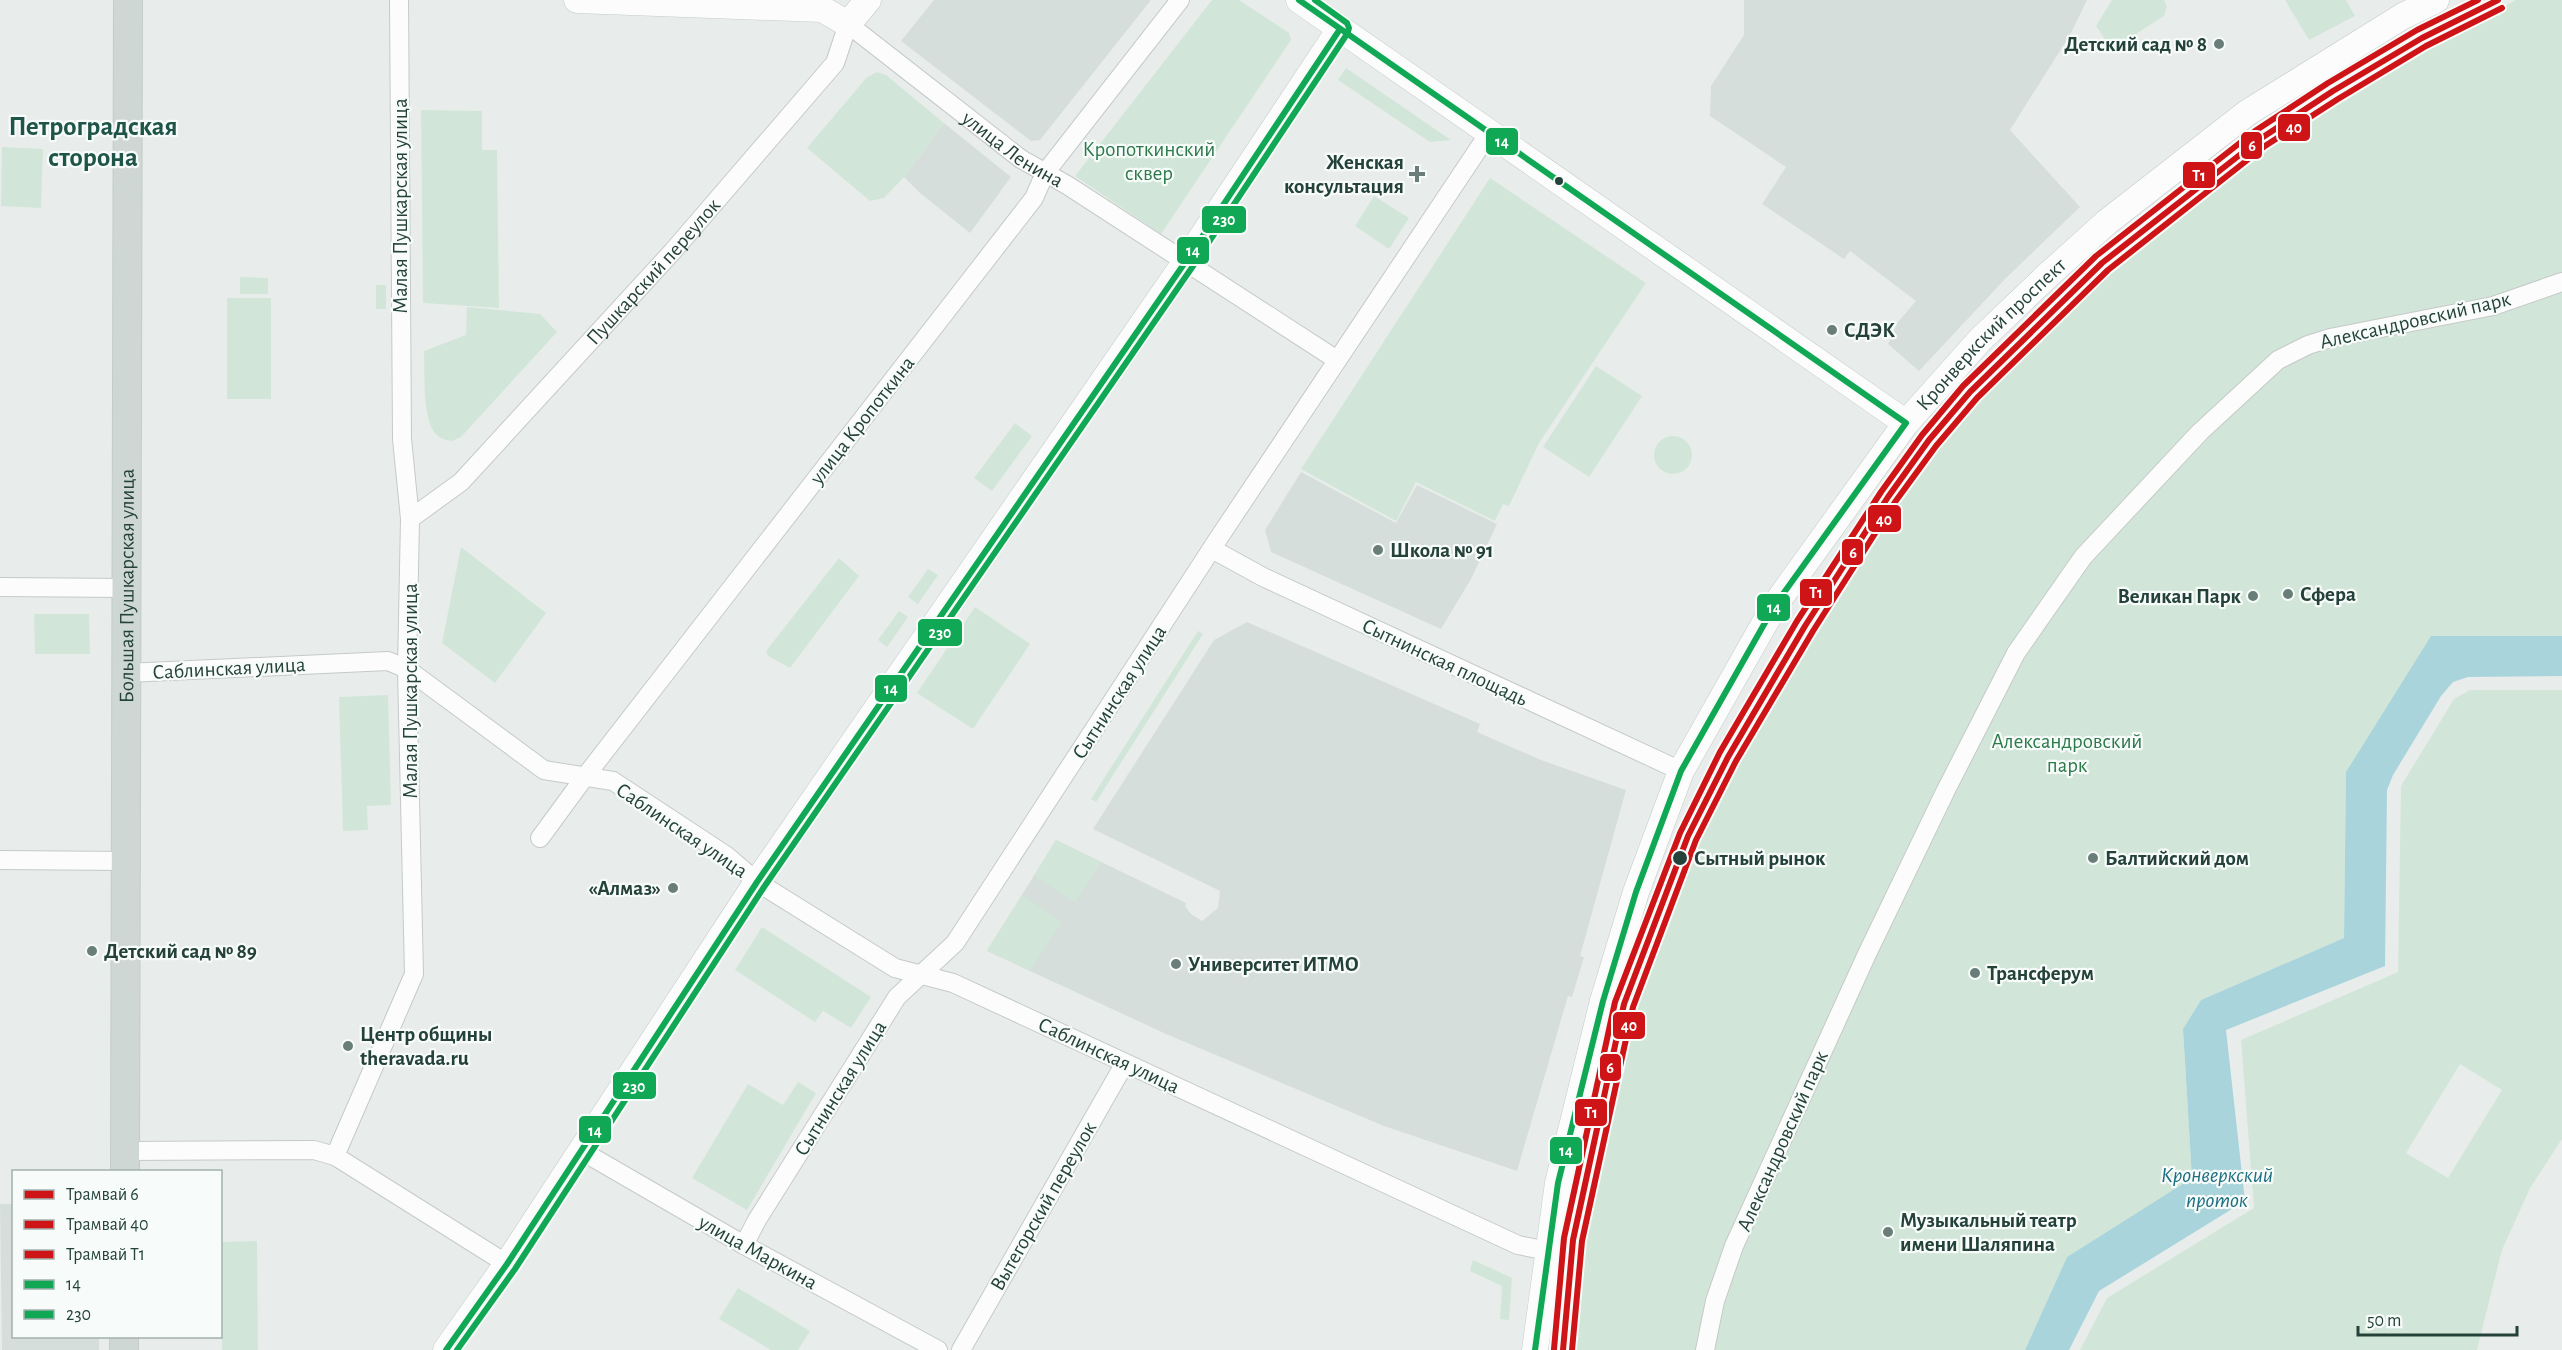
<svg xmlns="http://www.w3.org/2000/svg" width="2562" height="1350" viewBox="0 0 2562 1350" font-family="'Alegreya Sans',sans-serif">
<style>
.built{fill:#d6dedb}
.green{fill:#d1e6d8;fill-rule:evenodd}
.water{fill:#a9d4db}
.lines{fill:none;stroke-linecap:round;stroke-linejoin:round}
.street-casing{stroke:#c5cac8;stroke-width:20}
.secondary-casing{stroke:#c3cbc8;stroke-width:27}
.primary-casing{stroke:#c3ccc9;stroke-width:30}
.street{stroke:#fcfcfc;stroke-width:18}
.secondary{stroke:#fcfcfc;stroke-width:26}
.primary{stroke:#cfd7d5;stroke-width:28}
.bus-1-casing{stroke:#f7fbf9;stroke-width:10}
.bus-2-casing{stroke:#f7fbf9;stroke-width:10}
.bus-1{stroke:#10a855;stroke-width:6}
.bus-2{stroke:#10a855;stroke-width:6}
.tram-1-casing{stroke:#f7fbf9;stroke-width:10}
.tram-2-casing{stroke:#f7fbf9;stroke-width:10}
.tram-3-casing{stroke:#f7fbf9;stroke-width:10}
.tram-1{stroke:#ce1417;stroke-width:6}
.tram-2{stroke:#ce1417;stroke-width:6}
.tram-3{stroke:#ce1417;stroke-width:6}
.poi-dot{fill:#697e78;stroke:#f7fbf9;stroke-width:2}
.bus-dot{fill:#24423a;stroke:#f7fbf9;stroke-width:2}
.labels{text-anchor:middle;stroke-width:4.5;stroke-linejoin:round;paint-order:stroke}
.poi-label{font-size:21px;font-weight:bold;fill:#24423a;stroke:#f7fbf9;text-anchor:start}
.street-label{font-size:21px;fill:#24423a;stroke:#f7fbf9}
.park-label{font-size:21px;fill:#2d7a4b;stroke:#f7fbf9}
.stop-label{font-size:21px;font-weight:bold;fill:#24423a;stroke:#f7fbf9;text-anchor:start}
.water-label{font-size:22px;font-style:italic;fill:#1c6f80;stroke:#f7fbf9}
.district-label{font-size:27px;font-weight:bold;fill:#1f5548;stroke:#f7fbf9}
.line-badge{stroke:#f7fbf9;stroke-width:2}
.badge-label{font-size:16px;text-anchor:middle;font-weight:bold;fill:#fff}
</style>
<rect width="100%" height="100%" fill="#e8edeb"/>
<path class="built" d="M 934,0 L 1151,0 L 1040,140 L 1031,141 L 901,41 Z
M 1744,0 L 2087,0 L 2070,35 L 2010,130 L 2080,207 L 2005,279 L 1919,371 L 1888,344 L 1898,322 L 1916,301 L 1850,251 L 1844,259 L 1762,204 L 1786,167 L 1710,116 L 1711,86 L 1744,35 Z
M 944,123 L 1011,177 L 970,233 L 920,193 L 904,177 Z
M 1301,472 L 1396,523 L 1417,485 L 1497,524 L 1471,579 L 1441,629 L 1271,552 L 1265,530 Z
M 1247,622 L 1480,724 L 1477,732 L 1541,760 L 1626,790 L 1580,956 L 1584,957 L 1572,997 L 1568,996 L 1517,1171 L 1384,1126 L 1166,1034 L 987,951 L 1056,840 L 1186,903 L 1185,906 L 1191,914 L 1202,921 L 1218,908 L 1220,891 L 1093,829 L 1214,640 Z
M 0,1204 L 13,1204 L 14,1336 L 99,1337 L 99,1350 L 2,1350 Z"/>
<path class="green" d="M 1212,0 L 1239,0 L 1289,33 L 1291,40 L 1161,234 L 1075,176 Z
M 2112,0 L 2164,0 L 2167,6 L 2164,16 L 2112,49 L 2096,26 Z
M 2285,0 L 2346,0 L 2355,16 L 2309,40 Z
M 2516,0 L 2562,0 L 2562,636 L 2431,637 L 2346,772 L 2344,938 L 2201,1000 L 2183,1029 L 2192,1178 L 2067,1257 L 2025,1350 L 1568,1350 L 1582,1240 L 1630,1011 L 1693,838 L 1739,752 L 1812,631 L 1937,440 L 2008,358 L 2106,266 L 2217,179 L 2334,97 Z
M 1346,68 L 1451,140 L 1430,142 L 1338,80 Z
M 877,72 L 886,75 L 944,123 L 904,177 L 884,198 L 870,201 L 807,148 L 867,77 Z
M 421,110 L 482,111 L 482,150 L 497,150 L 499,308 L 423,303 Z
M 2,147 L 43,149 L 41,208 L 1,206 Z
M 1490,178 L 1646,283 L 1539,443 L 1509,506 L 1503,504 L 1495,521 L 1416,482 L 1396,521 L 1301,469 Z
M 1374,196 L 1409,218 L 1389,249 L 1355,226 Z
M 240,277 L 268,278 L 268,294 L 240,294 Z
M 376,285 L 386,285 L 386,309 L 376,309 Z
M 227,298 L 271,298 L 271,399 L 227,399 Z
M 467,307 L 540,314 L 557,332 L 461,437 L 452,441 C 445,440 439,438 435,433 C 422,417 425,372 424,351 L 466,335 Z
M 1596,366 L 1642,396 L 1589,477 L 1543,447 Z
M 1015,423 L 1032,436 L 992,491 L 974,478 Z
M1654 455a19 19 0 1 1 38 0a19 19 0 1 1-38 0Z
M 461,547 L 546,613 L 495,683 L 442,643 Z
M 839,558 L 859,576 L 790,668 L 768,656 L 766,651 Z
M 928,569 L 938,575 L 918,604 L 908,597 Z
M 975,607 L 1030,644 L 973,729 L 917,693 Z
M 899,611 L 908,617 L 887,647 L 878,640 Z
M 34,614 L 89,614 L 90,654 L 35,654 Z
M 1198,631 L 1203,634 L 1096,802 L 1091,799 Z
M 2470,690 L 2562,690 L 2562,1139 L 2530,1188 L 2502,1250 L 2477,1350 L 2080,1350 L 2107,1298 L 2254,1208 L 2241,1040 L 2398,972 L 2401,786 L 2454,699 ZM 2460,1064 L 2502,1090 L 2448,1178 L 2406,1153 Z
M 388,695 L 391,805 L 367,806 L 368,830 L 343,831 L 339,697 Z
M 1056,840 L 1101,862 L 1075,902 L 1034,876 Z
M 1022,895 L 1062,922 L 1030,971 L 987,950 Z
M 762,927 L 871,997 L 851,1028 L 823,1011 L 815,1022 L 735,970 Z
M 798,1082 L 816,1093 L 747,1210 L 692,1178 L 748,1084 L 783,1105 Z
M 257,1241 L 258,1350 L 222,1350 L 222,1242 Z
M 1473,1260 L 1512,1278 L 1509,1320 L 1500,1319 L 1502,1286 L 1470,1271 Z
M 738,1288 L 810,1331 L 798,1350 L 771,1350 L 719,1319 Z"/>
<path class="water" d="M 2431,636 L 2562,636 L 2562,676 L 2468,677 L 2453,682 L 2441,696 L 2393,775 L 2387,790 L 2385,966 L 2226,1030 L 2245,1201 L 2099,1291 L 2069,1350 L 2025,1350 L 2067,1257 L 2192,1178 L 2183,1029 L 2201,1000 L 2344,938 L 2346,772 Z"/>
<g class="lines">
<defs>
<g id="street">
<path id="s1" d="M 410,519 L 461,482 L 673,251 L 835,63 L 848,24 L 1021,159 L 1067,185 L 1337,360"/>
<path d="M 1212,549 L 1263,577 L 1681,771"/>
<path d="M 0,587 L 127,588"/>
<path d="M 126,673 L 388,661 L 407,669 L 544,770 L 613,781 L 727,856 L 757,882 L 895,968 L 953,983 L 1518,1245 L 1548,1251"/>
<path d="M 540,838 L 584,778 L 1034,198 L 1045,173 L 1180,0"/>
<path d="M 0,860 L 126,861"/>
<path d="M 580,1150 L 744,1245 L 938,1350"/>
<path d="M 125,1151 L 314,1150 L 335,1156 L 507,1264"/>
<path d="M 335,1156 L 414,974 L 407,669 L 410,519 L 402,439 L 399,0"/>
<path d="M 744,1245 L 757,1220 L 897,997 L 955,943 L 1218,539 L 1489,133"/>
<path d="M 961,1350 L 1125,1063"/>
<path d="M 1705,1350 L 1715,1301 L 1734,1246 L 1867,954 L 1946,790 L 2016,653 L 2083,557 L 2200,432 L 2278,360 L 2308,345 L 2330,338 L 2493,306 L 2562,282"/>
</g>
<g id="secondary">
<path d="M 577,0 L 822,9 L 848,24"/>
<path d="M 1299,0 L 1906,423"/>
<path d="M 848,24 L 868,0"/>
<path d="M 446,1350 L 507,1264 L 757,882 L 1186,261 L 1340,29"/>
<path id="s2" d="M 1535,1350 L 1558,1183 L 1603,1001 L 1636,892 L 1681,771 L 1775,605 L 1906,423 L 1980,340 L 2047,276 L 2107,222 L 2247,113 L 2403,16 L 2436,0"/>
</g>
<g id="primary">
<path id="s3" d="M 125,1172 L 128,0"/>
<path d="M 124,1350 L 124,1336"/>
</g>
</defs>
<use href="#street" class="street-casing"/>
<use href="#secondary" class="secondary-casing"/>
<use href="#primary" class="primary-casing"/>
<use href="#street" class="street"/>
<use href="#secondary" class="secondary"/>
<use href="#primary" class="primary"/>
<defs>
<path id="bus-1" d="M 1299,0 L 1906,423 L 1775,605 L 1681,771 L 1636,892 L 1603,1001 L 1558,1183 L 1535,1350
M 446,1350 L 507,1264 L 757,882 L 1186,261 L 1340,29"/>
<path id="bus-2" d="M 457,1350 L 515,1269 L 764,887 L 1193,266 L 1347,34 L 1349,28 L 1347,23 L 1315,0"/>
</defs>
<use href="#bus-1" class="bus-1-casing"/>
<use href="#bus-2" class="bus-2-casing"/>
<use href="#bus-1" class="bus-1"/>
<use href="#bus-2" class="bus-2"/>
<defs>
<path id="tram-1" d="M 1563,1350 L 1573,1240 L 1624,1004 L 1688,836 L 1728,757 L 1805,626 L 1888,497 L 1929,440 L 1970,392 L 2102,263 L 2260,139 L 2333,91 L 2422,38 L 2498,0"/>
<path id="tram-2" d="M 1572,1350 L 1582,1241 L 1633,1007 L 1696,840 L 1736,761 L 1813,631 L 1895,502 L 1936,446 L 1977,398 L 2108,270 L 2265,146 L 2338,99 L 2426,46 L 2502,8"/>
<path id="tram-3" d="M 1554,1349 L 1564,1238 L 1615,1002 L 1680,833 L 1720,752 L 1797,621 L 1881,492 L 1922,435 L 1963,386 L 2096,256 L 2255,131 L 2328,83 L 2417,30 L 2478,0"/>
</defs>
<use href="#tram-1" class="tram-1-casing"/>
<use href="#tram-2" class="tram-2-casing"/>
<use href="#tram-3" class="tram-3-casing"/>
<use href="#tram-1" class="tram-1"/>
<use href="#tram-2" class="tram-2"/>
<use href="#tram-3" class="tram-3"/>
</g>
<g class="poi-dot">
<circle cx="2219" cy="44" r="6"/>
<path d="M1414 165h6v6h6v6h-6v6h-6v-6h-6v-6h6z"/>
<circle cx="1832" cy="330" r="6"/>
<circle cx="1378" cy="550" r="6"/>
<circle cx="2288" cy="594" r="6"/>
<circle cx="2253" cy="596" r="6"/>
<circle cx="2093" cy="858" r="6"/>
<circle cx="673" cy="888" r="6"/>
<circle cx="92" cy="951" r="6"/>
<circle cx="1176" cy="964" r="6"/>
<circle cx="1975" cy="973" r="6"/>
<circle cx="348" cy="1046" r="6"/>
<circle cx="1888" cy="1232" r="6"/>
</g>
<g class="bus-dot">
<circle cx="1559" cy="181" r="5"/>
<circle cx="1680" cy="858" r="8"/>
</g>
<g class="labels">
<g class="poi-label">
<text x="2207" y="51" text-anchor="end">Детский сад № 8</text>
<text x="1404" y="169" text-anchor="end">Женская<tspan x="1404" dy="24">консультация</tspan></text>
<text x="1844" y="337">СДЭК</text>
<text x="1390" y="557">Школа № 91</text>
<text x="2300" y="601">Сфера</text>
<text x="2241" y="603" text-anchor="end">Великан Парк</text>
<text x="2105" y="865">Балтийский дом</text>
<text x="661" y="895" text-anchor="end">«Алмаз»</text>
<text x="104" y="958">Детский сад № 89</text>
<text x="1188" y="971">Университет ИТМО</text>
<text x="1987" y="980">Трансферум</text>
<text x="360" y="1041">Центр общины<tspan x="360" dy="24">theravada.ru</tspan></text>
<text x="1900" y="1227">Музыкальный театр<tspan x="1900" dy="24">имени Шаляпина</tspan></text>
</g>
<g class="street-label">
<text dy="7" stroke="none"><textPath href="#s1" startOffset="873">улица Ленина</textPath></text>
<text transform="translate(400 206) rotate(-90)" y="7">Малая Пушкарская улица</text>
<text dy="7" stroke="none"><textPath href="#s1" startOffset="348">Пушкарский переулок</textPath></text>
<text transform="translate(2415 320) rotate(-13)" y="7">Александровский парк</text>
<text dy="7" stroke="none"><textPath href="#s2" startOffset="1137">Кронверкский проспект</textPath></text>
<text transform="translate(862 420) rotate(-52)" y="7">улица Кропоткина</text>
<text dy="7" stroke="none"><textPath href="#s3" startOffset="586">Большая Пушкарская улица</textPath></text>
<text transform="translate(1445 662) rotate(25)" y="7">Сытнинская площадь</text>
<text transform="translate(229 668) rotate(-3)" y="7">Саблинская улица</text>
<text transform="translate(410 691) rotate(-90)" y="7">Малая Пушкарская улица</text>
<text transform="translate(1119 692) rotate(-57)" y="7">Сытнинская улица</text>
<text transform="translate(682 830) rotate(34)" y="7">Саблинская улица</text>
<text transform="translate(1109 1055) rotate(25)" y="7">Саблинская улица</text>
<text transform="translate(840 1088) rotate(-58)" y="7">Сытнинская улица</text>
<text transform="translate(1782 1141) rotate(-66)" y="7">Александровский парк</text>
<text transform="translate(1043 1206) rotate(-60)" y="7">Вытегорский переулок</text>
<text transform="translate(758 1252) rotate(29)" y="7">улица Маркина</text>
</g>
<g class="park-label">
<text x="1149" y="156">Кропоткинский<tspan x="1149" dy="24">сквер</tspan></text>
<text x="2067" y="748">Александровский<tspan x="2067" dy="24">парк</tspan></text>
</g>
<g class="stop-label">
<text x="1694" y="865">Сытный рынок</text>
</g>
<g class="water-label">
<text x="2217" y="1182">Кронверкский<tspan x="2217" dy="25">проток</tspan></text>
</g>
<g class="district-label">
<text x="93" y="135">Петроградская<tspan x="93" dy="31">сторона</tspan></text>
</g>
</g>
<g class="line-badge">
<rect x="2277" y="113" width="34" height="29" rx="6" fill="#ce1417"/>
<rect x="1485" y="127" width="34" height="29" rx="6" fill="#10a855"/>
<rect x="2240" y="131" width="23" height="29" rx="6" fill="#ce1417"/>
<rect x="2182" y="161" width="34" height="28" rx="6" fill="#ce1417"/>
<rect x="1201" y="205" width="46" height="29" rx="6" fill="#10a855"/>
<rect x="1176" y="236" width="34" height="29" rx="6" fill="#10a855"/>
<rect x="1867" y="504" width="35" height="29" rx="6" fill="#ce1417"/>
<rect x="1841" y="538" width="23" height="28" rx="6" fill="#ce1417"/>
<rect x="1799" y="578" width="34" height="29" rx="6" fill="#ce1417"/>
<rect x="1756" y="593" width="35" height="29" rx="6" fill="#10a855"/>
<rect x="917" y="618" width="46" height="29" rx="6" fill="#10a855"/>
<rect x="874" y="674" width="34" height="29" rx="6" fill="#10a855"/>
<rect x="1612" y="1011" width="34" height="29" rx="6" fill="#ce1417"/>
<rect x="1599" y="1053" width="23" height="29" rx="6" fill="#ce1417"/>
<rect x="612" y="1071" width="45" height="29" rx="6" fill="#10a855"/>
<rect x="1574" y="1098" width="34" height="29" rx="6" fill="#ce1417"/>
<rect x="578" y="1115" width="34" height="29" rx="6" fill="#10a855"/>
<rect x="1549" y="1136" width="34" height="29" rx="6" fill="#10a855"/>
</g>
<g class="badge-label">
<text x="2294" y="133">40</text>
<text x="1502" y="147">14</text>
<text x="2252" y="151">6</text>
<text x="2199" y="181">Т1</text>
<text x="1224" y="225">230</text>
<text x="1193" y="256">14</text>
<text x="1884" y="525">40</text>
<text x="1853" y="558">6</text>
<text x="1816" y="598">Т1</text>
<text x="1774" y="613">14</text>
<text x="940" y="638">230</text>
<text x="891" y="694">14</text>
<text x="1629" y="1031">40</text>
<text x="1610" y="1073">6</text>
<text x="634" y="1092">230</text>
<text x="1591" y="1118">Т1</text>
<text x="595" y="1136">14</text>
<text x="1566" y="1156">14</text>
</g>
<rect x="12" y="1170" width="210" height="168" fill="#f7fbf9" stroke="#a3b1ad" stroke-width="1.5"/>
<rect x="24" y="1190" width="30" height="9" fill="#ce1417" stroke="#a3b1ad" stroke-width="1.5"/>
<text x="66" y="1200" font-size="18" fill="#24423a">Трамвай 6</text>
<rect x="24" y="1220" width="30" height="9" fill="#ce1417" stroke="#a3b1ad" stroke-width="1.5"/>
<text x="66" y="1230" font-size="18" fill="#24423a">Трамвай 40</text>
<rect x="24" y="1250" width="30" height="9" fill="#ce1417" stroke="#a3b1ad" stroke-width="1.5"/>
<text x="66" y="1260" font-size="18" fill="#24423a">Трамвай Т1</text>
<rect x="24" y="1280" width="30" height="9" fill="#10a855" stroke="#a3b1ad" stroke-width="1.5"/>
<text x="66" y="1290" font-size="18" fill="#24423a">14</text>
<rect x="24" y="1310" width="30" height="9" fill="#10a855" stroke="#a3b1ad" stroke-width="1.5"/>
<text x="66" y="1320" font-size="18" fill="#24423a">230</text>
<path d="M2358 1326v9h159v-9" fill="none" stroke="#24423a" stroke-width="3"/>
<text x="2367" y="1326" font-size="18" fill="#24423a" stroke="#f7fbf9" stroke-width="4.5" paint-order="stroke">50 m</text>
</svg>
